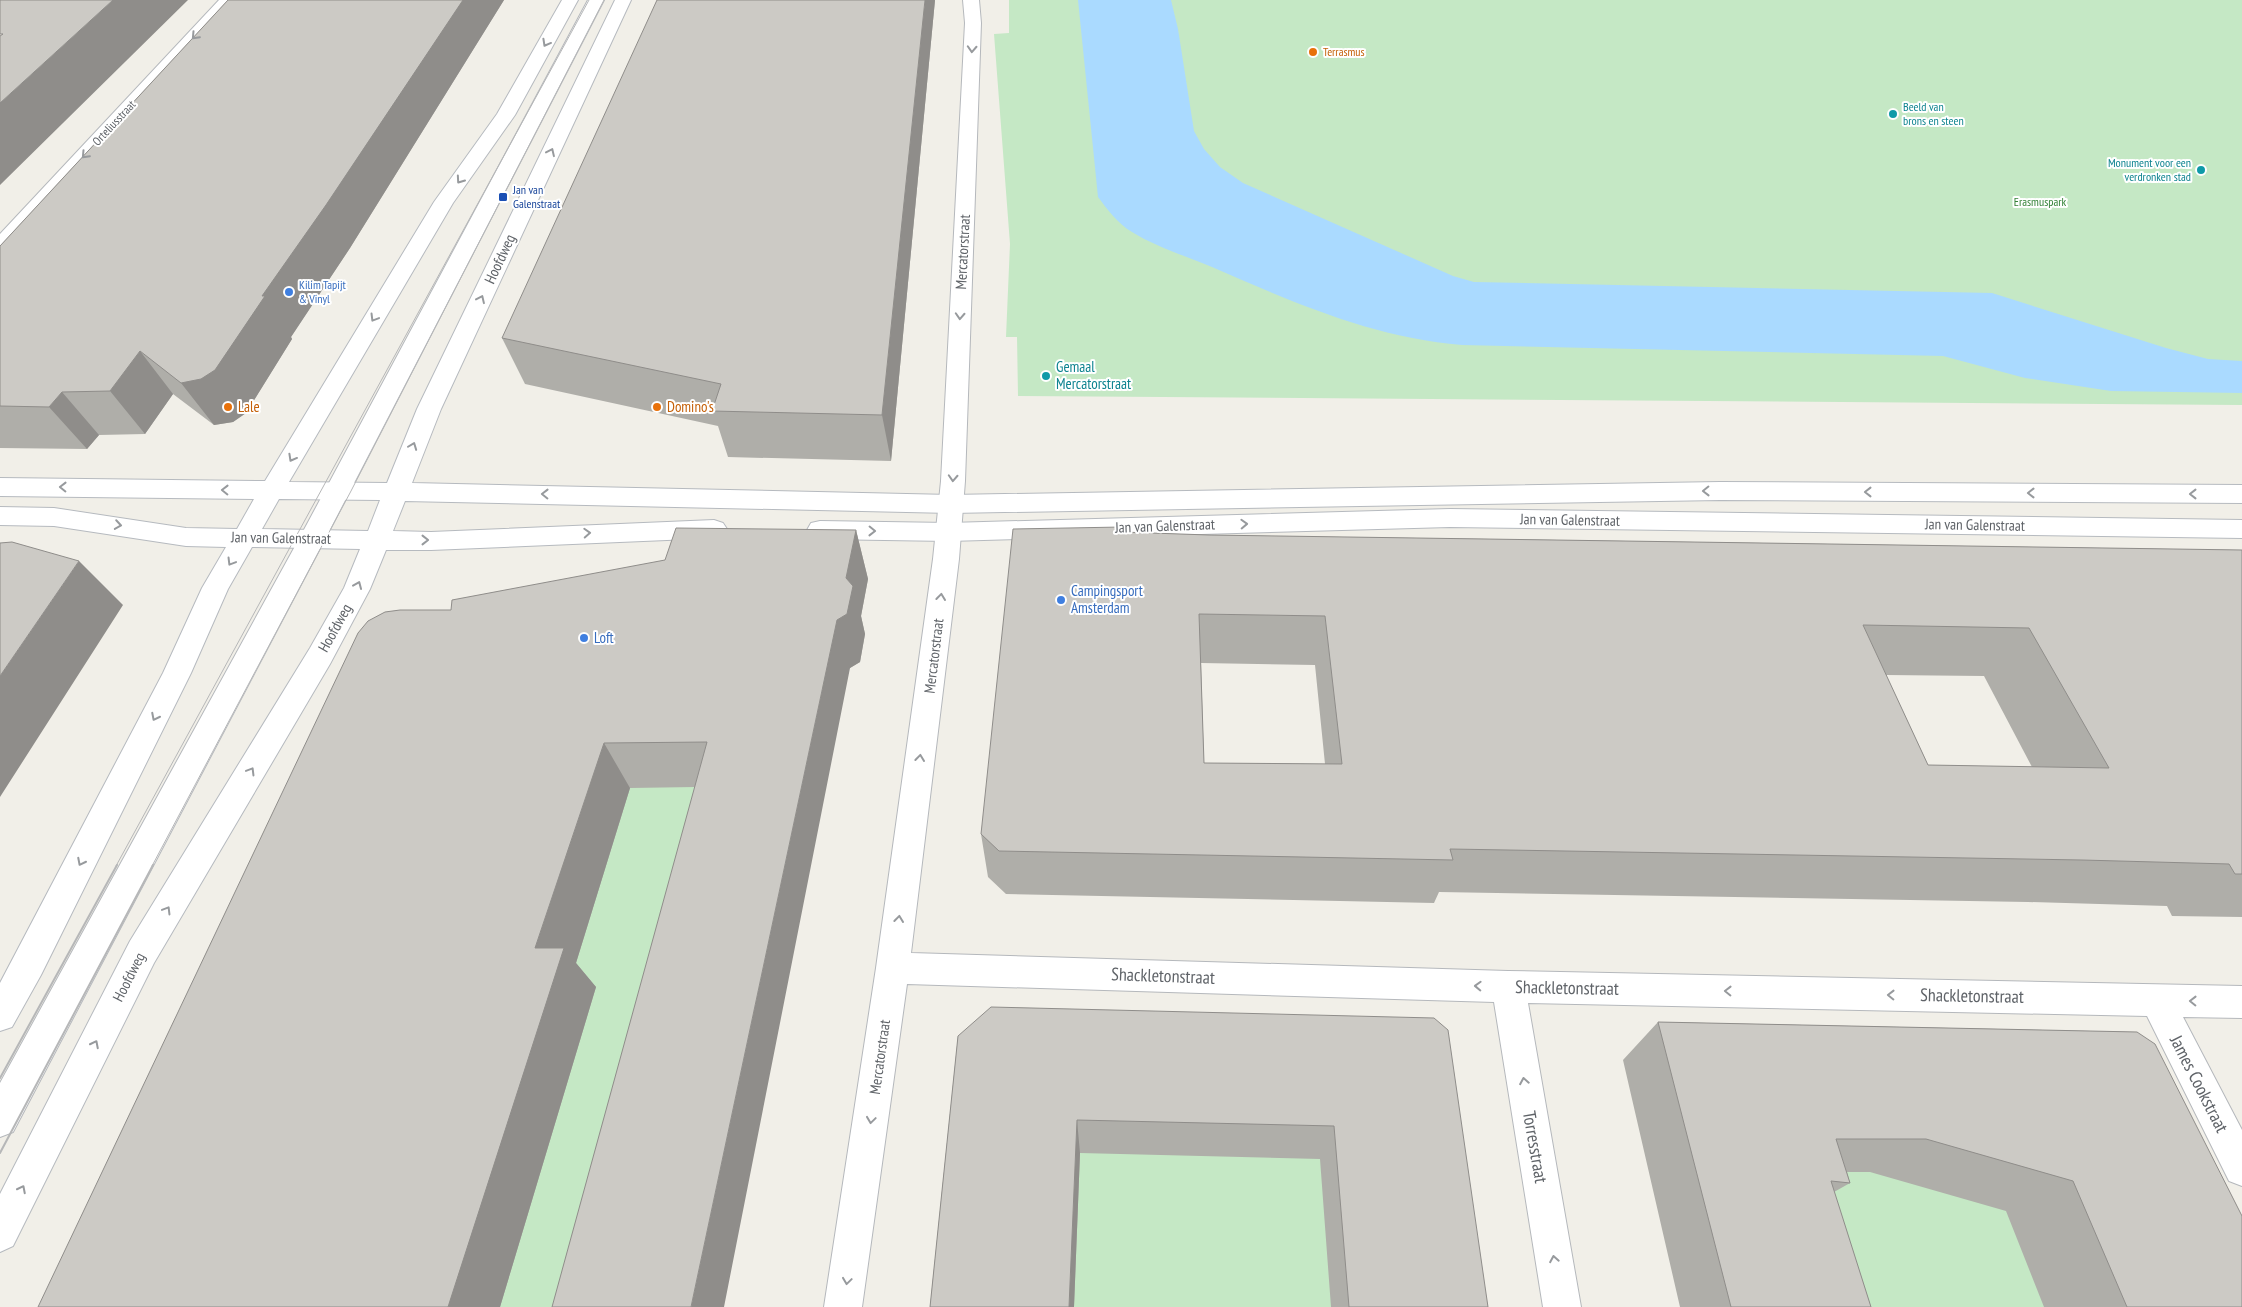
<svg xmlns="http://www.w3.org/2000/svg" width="2242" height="1307" viewBox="0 0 2242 1307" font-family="'PT Sans Narrow',sans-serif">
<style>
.green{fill:#c5e8c5}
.water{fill:#aadaff}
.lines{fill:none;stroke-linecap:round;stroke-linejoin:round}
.lane-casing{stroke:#b5b8bc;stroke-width:2}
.street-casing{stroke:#b5b8bc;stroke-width:2}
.secondary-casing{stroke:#b6babf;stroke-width:2}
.lane{fill:#fff;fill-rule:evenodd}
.street{fill:#fff;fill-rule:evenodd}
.secondary{fill:#fff;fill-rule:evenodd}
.tram-far1{stroke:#b6b7b8;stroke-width:1}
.tram{stroke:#b6b7b8;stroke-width:2}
.wall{fill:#afaea9;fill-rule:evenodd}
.shaded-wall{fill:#8f8d8a}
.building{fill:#cccac5;stroke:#8f8d8a;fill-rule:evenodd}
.oneway{stroke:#979a9d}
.food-dot{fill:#e8710a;stroke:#fff;stroke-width:2}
.culture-dot{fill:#0f9aa8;stroke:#fff;stroke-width:2}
.transit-dot{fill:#1a4fb4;stroke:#fff;stroke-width:2}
.shop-dot{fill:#3f7fe0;stroke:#fff;stroke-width:2}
.labels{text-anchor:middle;stroke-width:4;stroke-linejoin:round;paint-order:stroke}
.far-food-label{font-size:12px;fill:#c56008;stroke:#fff;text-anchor:start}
.far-culture-label{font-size:12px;fill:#0d838f;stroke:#fff;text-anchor:start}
.far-street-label{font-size:12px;fill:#5f6368;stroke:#fff}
.far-transit-label{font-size:12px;fill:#164399;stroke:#fff;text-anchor:start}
.far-park-label{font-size:12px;fill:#348238;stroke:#fff}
.far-shop-label{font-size:12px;fill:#366cbe;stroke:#fff;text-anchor:start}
.street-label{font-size:15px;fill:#5f6368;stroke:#fff}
.culture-label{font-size:15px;fill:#0d838f;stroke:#fff;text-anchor:start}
.food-label{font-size:15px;fill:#c56008;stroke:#fff;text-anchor:start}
.shop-label{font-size:15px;fill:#366cbe;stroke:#fff;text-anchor:start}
.near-street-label{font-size:18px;fill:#5f6368;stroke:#fff}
</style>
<rect width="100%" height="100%" fill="#f1efe8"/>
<path class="green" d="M 1009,0 L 2242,0 L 2242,405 L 1018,396 L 1017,337 L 1006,337 L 1010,244 L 994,34 L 1009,33 Z
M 744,697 L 594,1307 L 260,1307 L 487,723 Z
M 1065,1114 L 1326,1135 L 1340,1307 L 1058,1307 Z
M 2002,1145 L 2071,1307 L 1809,1307 L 1764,1149 Z"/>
<path class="water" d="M 1078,0 L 1171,0 L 1178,29 L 1194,131 L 1204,149 L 1220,167 L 1243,183 L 1453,276 L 1474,282 L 1992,293 L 2166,348 L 2208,359 L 2242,361 L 2242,393 L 2111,391 L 2025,378 L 1943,356 L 1462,345 C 1374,338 1292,302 1212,267 C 1186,256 1156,247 1132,232 C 1118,224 1107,209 1098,197 Z"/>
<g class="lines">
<defs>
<path id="lane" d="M 588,0 L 604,0 L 325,539 L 13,1132 L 0,1137 L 0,1083 L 299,539 Z"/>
<path id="street" d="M 219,0 L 236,0 L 7,250 L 0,252 L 0,234 Z
M 963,0 L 979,0 L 981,23 L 965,481 L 959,559 L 911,953 L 1508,971 L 2242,986 L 2242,1018 L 2183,1017 L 2242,1130 L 2242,1186 L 2229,1181 L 2147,1016 L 1528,1003 L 1581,1307 L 1543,1307 L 1494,1002 L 907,984 L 862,1307 L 824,1307 L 876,968 L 933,559 L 941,481 L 965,23 Z"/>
<path id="secondary" d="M 562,0 L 578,0 L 515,115 L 453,203 L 289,482 L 387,483 L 417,409 L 615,0 L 631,0 L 441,409 L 412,483 L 951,495 L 1720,482 L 2242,485 L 2242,503 L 1720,500 L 951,513 L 405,501 L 393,531 L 431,532 L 714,520 L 723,523 L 727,529 L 723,535 L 714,538 L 431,550 L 386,550 L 370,589 L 330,664 L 154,963 L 13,1246 L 0,1252 L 0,1194 L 130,941 L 310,648 L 344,588 L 360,549 L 252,547 L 228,589 L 191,673 L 41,975 L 12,1027 L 0,1031 L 0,983 L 163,673 L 202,588 L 226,547 L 186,546 L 54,526 L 0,525 L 0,507 L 54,508 L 186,528 L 237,529 L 254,499 L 0,496 L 0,478 L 265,481 L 434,202 L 497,114 ZM 279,499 L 380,500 L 368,531 L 262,529 Z
M 1450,509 L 2242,520 L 2242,538 L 1450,527 L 949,541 L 820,539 L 811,537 L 807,530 L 811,523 L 820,521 L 949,523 Z"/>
</defs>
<use href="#lane" class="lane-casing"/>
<use href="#street" class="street-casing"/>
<use href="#secondary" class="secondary-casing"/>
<use href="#lane" class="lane"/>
<use href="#street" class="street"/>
<use href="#secondary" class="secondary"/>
<path class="tram-far1" d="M 116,866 L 589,0
M 152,866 L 351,491 L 604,0"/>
<path class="tram" d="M 0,1078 L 117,865
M 0,1153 L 153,865"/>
</g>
<path class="wall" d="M 228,0 L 504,0 L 350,248 L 291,337 L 292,339 L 246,413 L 233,422 L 214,425 L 173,394 L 145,434 L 99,435 L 87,449 L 0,448 L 0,246 Z
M 935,0 L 891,461 L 728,457 L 718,426 L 525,384 L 502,338 Z
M 856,530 L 868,579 L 861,616 L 865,634 L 860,662 L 850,668 L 695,787 L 630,788 L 576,963 L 596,987 L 500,1307 L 451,610 Z
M 1122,532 L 1209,535 L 2242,550 L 2242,917 L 2172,916 L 2167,906 L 2028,902 L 1439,892 L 1434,903 L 1006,894 L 988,877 L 981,834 ZM 1201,663 L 1315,665 L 1325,764 L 1204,763 ZM 1886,675 L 1984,676 L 2032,767 L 1928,765 Z
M 1434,1018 L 1488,1307 L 1331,1307 L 1320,1159 L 1080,1153 L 1074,1307 L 930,1307 L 958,1036 Z
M 1658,1022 L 2137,1032 L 2242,1307 L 2044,1307 L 2006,1211 L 1870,1172 L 1847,1172 L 1850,1183 L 1834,1192 L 1871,1307 L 1680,1307 L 1623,1060 Z"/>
<path class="shaded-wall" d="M 113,0 L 188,0 L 0,185 L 0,103 Z
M 463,0 L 504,0 L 350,248 L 291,337 L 292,339 L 246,413 L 233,422 L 214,425 L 181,383 Z
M 925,0 L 935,0 L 891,461 L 882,415 Z
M 140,351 L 173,394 L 145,434 L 110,391 Z
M 62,392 L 99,435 L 87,449 L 49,407 Z
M 856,530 L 868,579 L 861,616 L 865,634 L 860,662 L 850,668 L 724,1307 L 691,1307 Z
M 79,561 L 123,605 L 0,797 L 0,676 Z
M 604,743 L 630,788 L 576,963 L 596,987 L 500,1307 L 448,1307 L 535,948 Z
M 1077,1120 L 1080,1153 L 1074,1307 L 1069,1307 Z"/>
<path class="building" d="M 0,0 L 113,0 L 0,103 L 0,36 L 3,34 L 0,34 Z
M 228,0 L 463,0 L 326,205 L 262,296 L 265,296 L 215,370 L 201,379 L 181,383 L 140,351 L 110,391 L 62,392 L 49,407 L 0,406 L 0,246 Z
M 657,0 L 925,0 L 882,415 L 712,411 L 721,384 L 502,338 Z
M 1122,527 L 1122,532 L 1209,535 L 2242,550 L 2242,874 L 2235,874 L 2229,864 L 2082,860 L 1450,849 L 1453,860 L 999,851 L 981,834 L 1013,529 ZM 1199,614 L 1325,616 L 1342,764 L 1204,763 ZM 1863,625 L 2029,628 L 2109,768 L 1928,765 Z
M 676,528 L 856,530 L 846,578 L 853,586 L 847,614 L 837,620 L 691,1307 L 552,1307 L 707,742 L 604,743 L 535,948 L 564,948 L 448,1307 L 38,1307 L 358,633 L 368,621 L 385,612 L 400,610 L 451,610 L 452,600 L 665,560 Z
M 12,542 L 79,561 L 0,676 L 0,543 Z
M 991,1007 L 1434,1018 L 1448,1030 L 1488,1307 L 1349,1307 L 1334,1126 L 1077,1120 L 1069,1307 L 930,1307 L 958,1036 Z
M 1658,1022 L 2137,1032 L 2155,1044 L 2242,1216 L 2242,1307 L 2127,1307 L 2073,1181 L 1926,1139 L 1836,1139 L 1850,1183 L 1831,1181 L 1871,1307 L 1731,1307 Z"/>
<defs><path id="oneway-chevron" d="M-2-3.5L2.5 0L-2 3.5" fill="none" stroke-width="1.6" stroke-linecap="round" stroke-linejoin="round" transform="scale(1.25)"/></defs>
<g class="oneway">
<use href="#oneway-chevron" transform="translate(195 36) rotate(133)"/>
<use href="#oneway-chevron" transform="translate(546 43) rotate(119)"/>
<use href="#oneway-chevron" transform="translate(972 49) rotate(93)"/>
<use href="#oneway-chevron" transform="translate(551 152) rotate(-65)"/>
<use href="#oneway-chevron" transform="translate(85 155) rotate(133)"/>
<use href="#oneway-chevron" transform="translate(460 180) rotate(125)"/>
<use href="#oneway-chevron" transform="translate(481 299) rotate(-65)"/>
<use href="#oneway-chevron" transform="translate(960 316) rotate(93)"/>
<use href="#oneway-chevron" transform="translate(374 318) rotate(121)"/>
<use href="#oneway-chevron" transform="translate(413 446) rotate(-69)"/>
<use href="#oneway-chevron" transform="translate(292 458) rotate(119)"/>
<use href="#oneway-chevron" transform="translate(953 478) rotate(93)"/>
<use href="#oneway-chevron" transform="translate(63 487) rotate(-179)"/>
<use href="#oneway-chevron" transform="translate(225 490) rotate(-179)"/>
<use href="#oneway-chevron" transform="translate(1706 491) rotate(179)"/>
<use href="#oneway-chevron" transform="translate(1868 492) rotate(-180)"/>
<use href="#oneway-chevron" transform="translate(2031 493) rotate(-180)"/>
<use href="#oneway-chevron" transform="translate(545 494) rotate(-179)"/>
<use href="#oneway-chevron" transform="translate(2193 494) rotate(-180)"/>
<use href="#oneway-chevron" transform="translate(1244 524) rotate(-2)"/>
<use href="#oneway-chevron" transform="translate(118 525) rotate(9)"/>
<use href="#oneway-chevron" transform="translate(872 531) rotate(1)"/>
<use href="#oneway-chevron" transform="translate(587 533) rotate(-3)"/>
<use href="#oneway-chevron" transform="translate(425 540)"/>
<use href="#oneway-chevron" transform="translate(231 562) rotate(121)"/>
<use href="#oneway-chevron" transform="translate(358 585) rotate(-67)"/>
<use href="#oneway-chevron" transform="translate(941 597) rotate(-83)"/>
<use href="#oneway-chevron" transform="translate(155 717) rotate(117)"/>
<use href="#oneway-chevron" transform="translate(920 758) rotate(-83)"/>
<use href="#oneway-chevron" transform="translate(251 771) rotate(-59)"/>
<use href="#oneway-chevron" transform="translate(81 862) rotate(117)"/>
<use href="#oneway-chevron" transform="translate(167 910) rotate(-59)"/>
<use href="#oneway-chevron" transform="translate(899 919) rotate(-83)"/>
<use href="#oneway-chevron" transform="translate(1478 986) rotate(-178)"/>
<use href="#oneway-chevron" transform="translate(1728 991) rotate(-179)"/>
<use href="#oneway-chevron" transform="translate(1891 995) rotate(-179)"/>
<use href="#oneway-chevron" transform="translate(2193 1001) rotate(-179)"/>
<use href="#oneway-chevron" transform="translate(95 1044) rotate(-63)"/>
<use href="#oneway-chevron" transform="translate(1524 1081) rotate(-100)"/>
<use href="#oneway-chevron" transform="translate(871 1120) rotate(98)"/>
<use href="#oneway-chevron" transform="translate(22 1189) rotate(-63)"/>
<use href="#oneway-chevron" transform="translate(1554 1259) rotate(-100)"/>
<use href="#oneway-chevron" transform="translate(847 1281) rotate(98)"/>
</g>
<g class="food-dot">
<circle cx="1313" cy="52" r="5"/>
<circle cx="228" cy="407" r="5"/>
<circle cx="657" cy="407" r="5"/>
</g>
<g class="culture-dot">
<circle cx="1893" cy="114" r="5"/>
<circle cx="2201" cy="170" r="5"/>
<circle cx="1046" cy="376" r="5"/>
</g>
<rect class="transit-dot" x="498" y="192" width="10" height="10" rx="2.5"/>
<g class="shop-dot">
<circle cx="289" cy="292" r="5"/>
<circle cx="1061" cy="600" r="5"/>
<circle cx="584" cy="638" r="5"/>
</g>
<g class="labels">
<g class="far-food-label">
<text x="1323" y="56">Terrasmus</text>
</g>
<g class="far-culture-label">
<text x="1903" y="111">Beeld van<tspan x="1903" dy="14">brons en steen</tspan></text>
<text x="2191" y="167" text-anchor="end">Monument voor een<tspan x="2191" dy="14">verdronken stad</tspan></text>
</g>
<g class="far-street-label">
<text transform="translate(114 123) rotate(-47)" y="4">Orteliusstraat</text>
</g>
<g class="far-transit-label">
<text x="513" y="194">Jan van<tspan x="513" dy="14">Galenstraat</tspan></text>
</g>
<g class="far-park-label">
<text x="2040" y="206">Erasmuspark</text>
</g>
<g class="far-shop-label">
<text x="299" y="289">Kilim Tapijt<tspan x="299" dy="14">&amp; Vinyl</tspan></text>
</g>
<g class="street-label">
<text transform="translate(963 252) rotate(-87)" y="5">Mercatorstraat</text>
<text transform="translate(500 259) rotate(-65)" y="5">Hoofdweg</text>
<text transform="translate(1570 520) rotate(1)" y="5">Jan van Galenstraat</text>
<text transform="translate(1975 525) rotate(1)" y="5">Jan van Galenstraat</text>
<text transform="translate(1165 526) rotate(-2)" y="5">Jan van Galenstraat</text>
<text transform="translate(281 538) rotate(1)" y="5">Jan van Galenstraat</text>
<text transform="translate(335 628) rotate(-61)" y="5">Hoofdweg</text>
<text transform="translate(934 656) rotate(-83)" y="5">Mercatorstraat</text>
<text transform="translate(129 977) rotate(-63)" y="5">Hoofdweg</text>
<text transform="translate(880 1057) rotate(-82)" y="5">Mercatorstraat</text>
</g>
<g class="culture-label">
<text x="1056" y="372">Gemaal<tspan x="1056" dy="17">Mercatorstraat</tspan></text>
</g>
<g class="food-label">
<text x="238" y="412">Lale</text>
<text x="667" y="412">Domino's</text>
</g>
<g class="shop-label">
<text x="1071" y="596">Campingsport<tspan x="1071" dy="17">Amsterdam</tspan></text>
<text x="594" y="643">Loft</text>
</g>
<g class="near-street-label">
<text transform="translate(1163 976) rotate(2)" y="6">Shackletonstraat</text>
<text transform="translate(1567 988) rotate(1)" y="6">Shackletonstraat</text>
<text transform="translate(1972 996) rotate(1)" y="6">Shackletonstraat</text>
<text transform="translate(2199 1084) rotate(63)" y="6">James Cookstraat</text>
<text transform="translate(1535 1147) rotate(80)" y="6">Torresstraat</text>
</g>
</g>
</svg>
